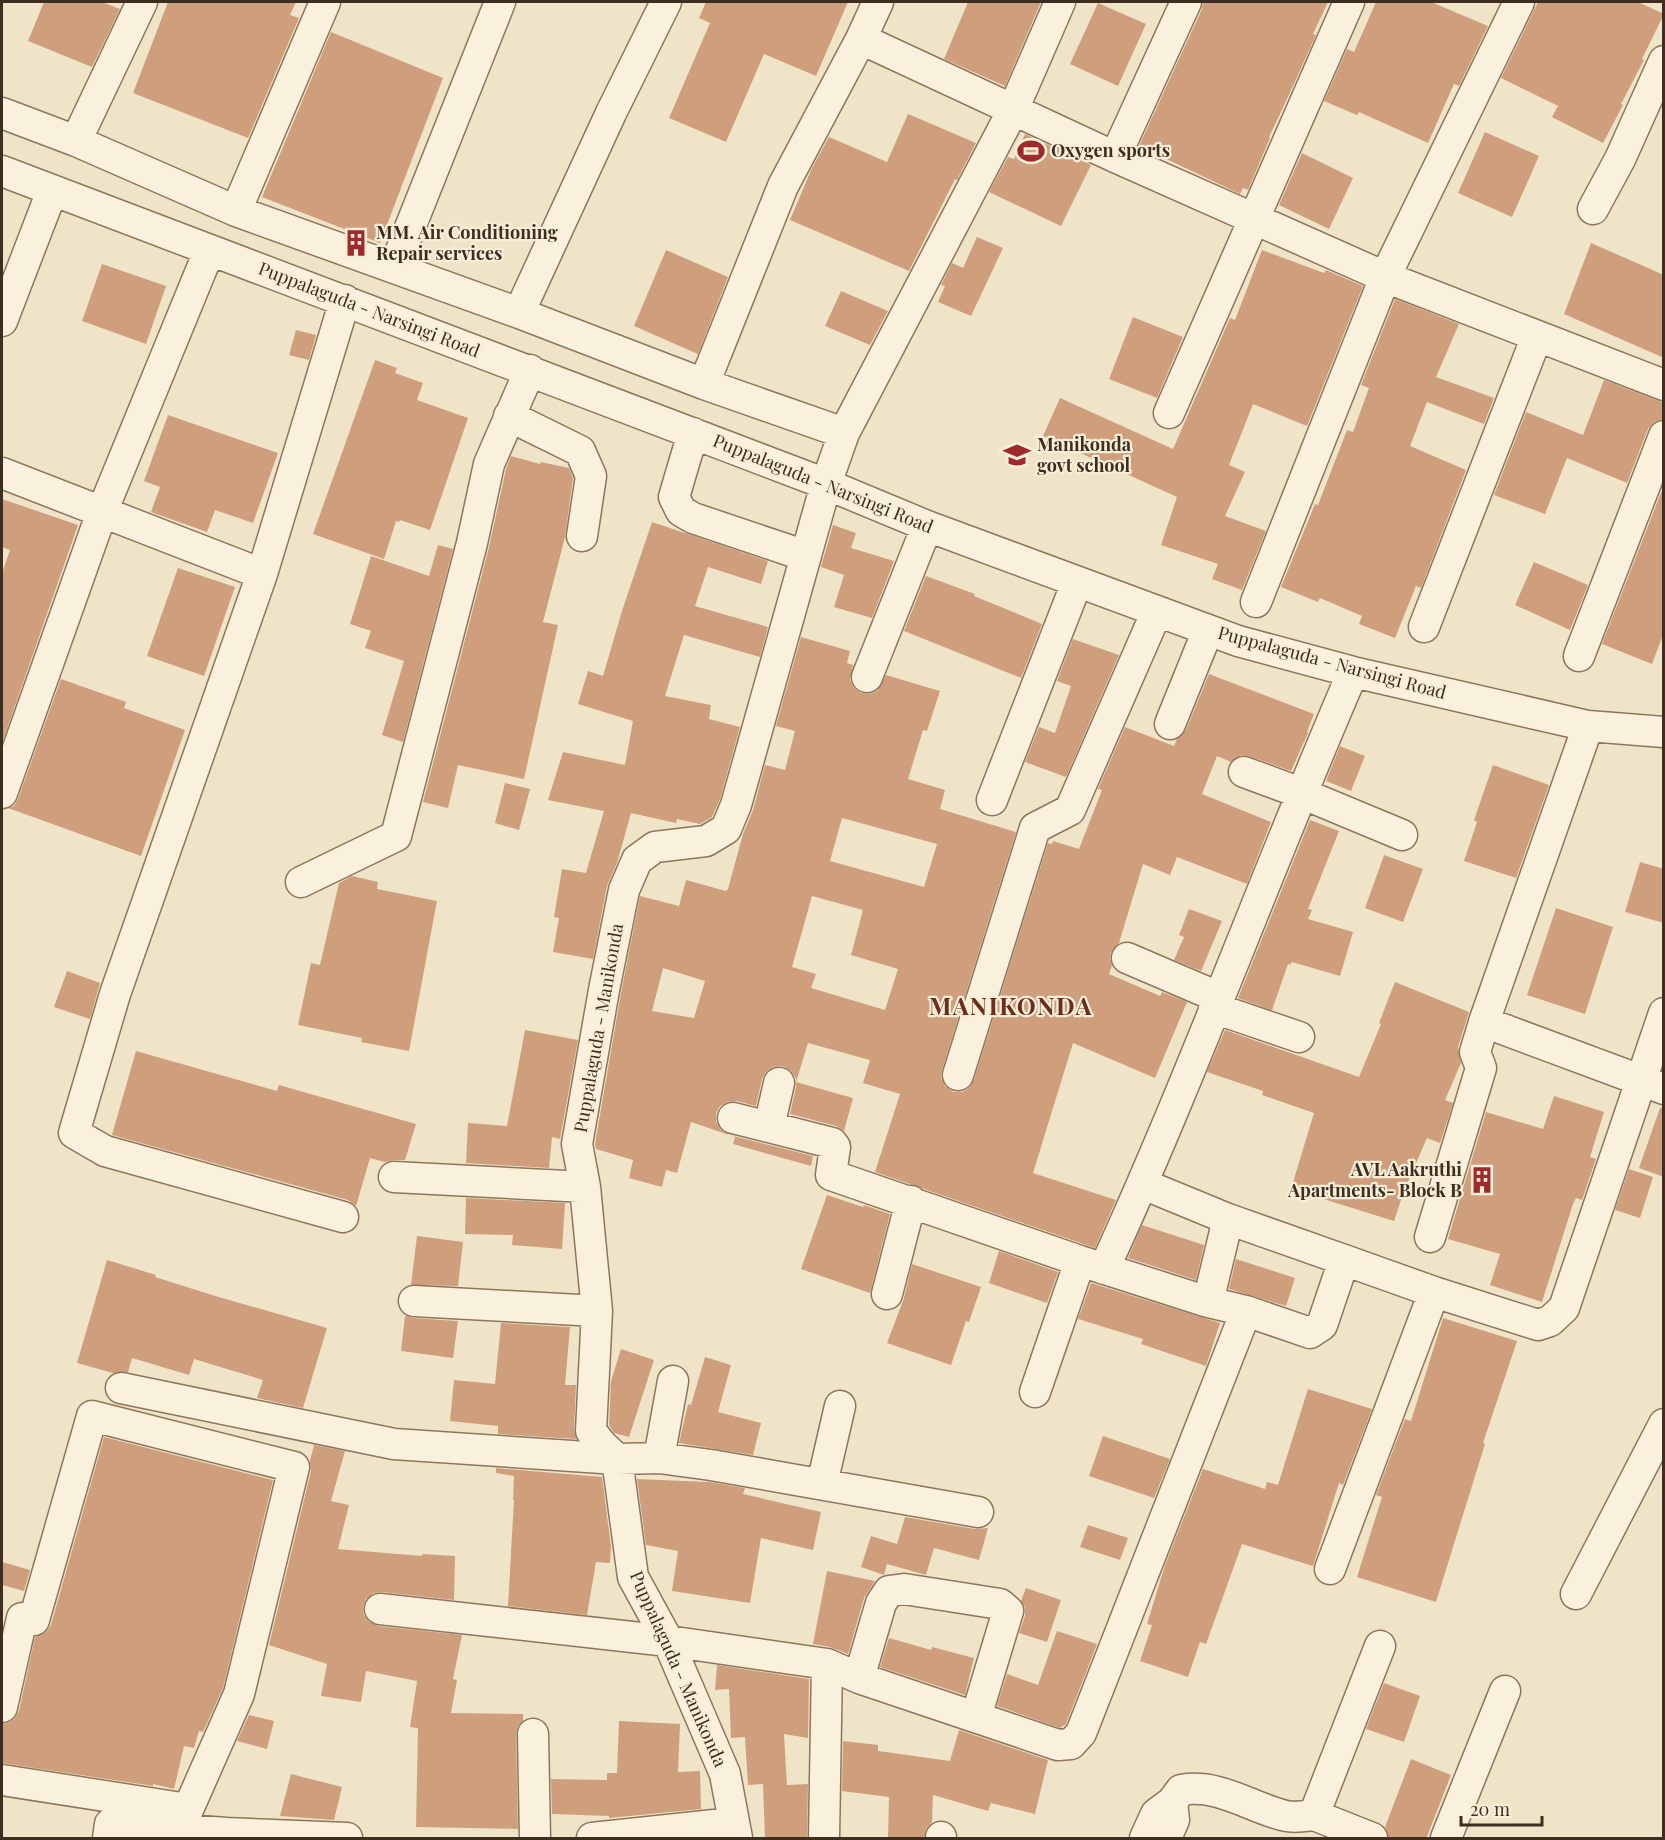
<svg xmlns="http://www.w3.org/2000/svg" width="1665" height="1840" viewBox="0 0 1665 1840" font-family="'Playfair Display',serif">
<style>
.building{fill:#cf9f7d;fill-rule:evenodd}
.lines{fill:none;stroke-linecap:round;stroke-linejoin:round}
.minor-casing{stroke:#8d765c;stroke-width:33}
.minor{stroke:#faf1dc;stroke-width:30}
.labels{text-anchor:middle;stroke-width:4.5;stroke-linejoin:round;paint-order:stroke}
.poi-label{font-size:18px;font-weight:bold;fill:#3d2e20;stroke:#f7eed8;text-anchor:start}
.street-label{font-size:18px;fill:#3d2e20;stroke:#f7eed8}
.district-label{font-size:24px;font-weight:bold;letter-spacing:1.5px;fill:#6b2e1e;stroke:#f7eed8}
</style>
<rect width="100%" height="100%" fill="#f0e4c8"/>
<path class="building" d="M 44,2 L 102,2 L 120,9 L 92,67 L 28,41 Z
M 168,2 L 296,2 L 290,15 L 299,18 L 248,138 L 133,93 Z
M 706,2 L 848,2 L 816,76 L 764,54 L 726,142 L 669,118 L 710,23 L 699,18 Z
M 968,2 L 1041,2 L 1005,86 L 944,59 Z
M 1203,2 L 1328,2 L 1313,34 L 1316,35 L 1288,97 L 1269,137 L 1270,138 L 1248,190 L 1243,188 L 1240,194 L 1139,146 L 1202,9 Z
M 1376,2 L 1431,2 L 1488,26 L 1459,86 L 1454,84 L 1428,143 L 1359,112 L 1357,115 L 1324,101 L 1347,49 L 1354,52 Z
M 1538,2 L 1638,2 L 1664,14 L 1642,59 L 1644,60 L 1621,104 L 1623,105 L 1603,143 L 1552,117 L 1558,106 L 1501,78 Z
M 1098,3 L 1146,24 L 1118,86 L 1070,64 Z
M 331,32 L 443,78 L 380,243 L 262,197 Z
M 908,114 L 976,143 L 957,180 L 955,179 L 909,271 L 790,220 L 812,168 L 829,137 L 887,162 Z
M 1485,132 L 1539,156 L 1512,217 L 1458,193 Z
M 1025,134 L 1091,165 L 1061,226 L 989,192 L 1008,157 L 1014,159 Z
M 1302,153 L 1353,178 L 1329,229 L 1279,205 Z
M 977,237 L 1003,248 L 971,316 L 938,302 L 945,286 L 941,285 L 952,263 L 963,268 Z
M 1591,243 L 1664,275 L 1664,358 L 1564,314 Z
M 666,250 L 728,277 L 698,354 L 634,326 Z
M 1262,250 L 1324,273 L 1326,270 L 1363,286 L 1307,426 L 1253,404 L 1229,465 L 1245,472 L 1225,516 L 1266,531 L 1242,590 L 1212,579 L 1218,564 L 1161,545 L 1177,497 L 1043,436 L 1060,398 L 1173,449 L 1230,318 L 1235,320 Z
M 102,264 L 166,286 L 146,344 L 82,321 Z
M 841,291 L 888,311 L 870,345 L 825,326 Z
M 1395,299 L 1459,324 L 1436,377 L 1494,398 L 1484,424 L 1427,402 L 1410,446 L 1466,470 L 1421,588 L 1416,586 L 1395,638 L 1359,624 L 1362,616 L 1320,598 L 1318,602 L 1281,587 L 1315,504 L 1318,505 L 1347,430 L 1353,432 L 1369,388 L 1361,385 Z
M 1133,317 L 1183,337 L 1157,398 L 1109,379 Z
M 296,330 L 316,335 L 309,360 L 289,355 Z
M 375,360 L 397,368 L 395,373 L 423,383 L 417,400 L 468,418 L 430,530 L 400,520 L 399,522 L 396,521 L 384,559 L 313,534 Z
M 1604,380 L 1664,403 L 1664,419 L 1654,422 L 1648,429 L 1627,483 L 1567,458 L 1545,514 L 1494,495 L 1526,412 L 1583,435 Z
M 168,415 L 278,453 L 253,523 L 215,510 L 207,532 L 151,512 L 160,487 L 144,481 Z
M 511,456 L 540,464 L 541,462 L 569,468 L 573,478 L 565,537 L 543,622 L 558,625 L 524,779 L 458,765 L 448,808 L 423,802 L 489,547 L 506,469 Z
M 1664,485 L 1664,632 L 1652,664 L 1602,644 Z
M 2,499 L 78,525 L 2,743 L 2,573 L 10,550 L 2,547 Z
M 652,522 L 768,561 L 761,584 L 708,567 L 695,606 L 768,627 L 760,657 L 684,635 L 665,696 L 711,705 L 709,719 L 740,727 L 720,799 L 712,817 L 700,824 L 677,819 L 676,823 L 631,813 L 617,863 L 607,886 L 593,959 L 553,952 L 559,918 L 554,917 L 562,869 L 586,873 L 604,811 L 548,800 L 563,752 L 625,765 L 633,721 L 578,704 L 588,671 L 603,676 L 622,611 Z
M 833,525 L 856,533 L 851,548 L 894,561 L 872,618 L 834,607 L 844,575 L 821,567 Z
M 438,545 L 453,549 L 403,742 L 382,735 L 404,661 L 365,648 L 371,631 L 350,624 L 371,556 L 429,576 Z
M 1534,562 L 1588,585 L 1570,630 L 1515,605 Z
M 178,568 L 235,587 L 204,676 L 147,656 Z
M 926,576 L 975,594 L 974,596 L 1042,624 L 1021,678 L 904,631 Z
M 801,637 L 850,651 L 847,663 L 853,665 L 850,680 L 854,688 L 861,693 L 870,694 L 877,691 L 886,675 L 940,691 L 927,731 L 923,730 L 908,779 L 945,790 L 940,809 L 1016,832 L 942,1070 L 941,1078 L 945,1086 L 953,1092 L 962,1092 L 969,1088 L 974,1080 L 1048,843 L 1052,844 L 1053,841 L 1079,849 L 1102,790 L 1098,789 L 1125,727 L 1174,746 L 1177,739 L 1186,730 L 1209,674 L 1314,714 L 1307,732 L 1308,733 L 1291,771 L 1249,756 L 1241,755 L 1231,762 L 1217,756 L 1202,794 L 1271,822 L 1247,884 L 1177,857 L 1170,875 L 1143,864 L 1119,943 L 1111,952 L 1110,959 L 1112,965 L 1109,974 L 1160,996 L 1162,992 L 1187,1002 L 1155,1078 L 1073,1043 L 1033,1173 L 1116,1200 L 1095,1248 L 875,1172 L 900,1094 L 863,1083 L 870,1060 L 808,1043 L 796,1082 L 853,1098 L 844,1131 L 836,1126 L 790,1114 L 796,1087 L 796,1078 L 791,1071 L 782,1066 L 773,1067 L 766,1072 L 762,1079 L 756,1106 L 737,1101 L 728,1102 L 720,1106 L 716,1113 L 716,1122 L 721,1130 L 729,1135 L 813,1156 L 811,1166 L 733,1144 L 735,1137 L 691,1122 L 677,1173 L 666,1170 L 662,1187 L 629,1178 L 633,1160 L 596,1149 L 595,1144 L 621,993 L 640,896 L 679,906 L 686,880 L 726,891 L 728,889 L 743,834 L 753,810 L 765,765 L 785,770 L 795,731 L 776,726 ZM 842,818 L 937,844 L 924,887 L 830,861 ZM 812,896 L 863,910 L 851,955 L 898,969 L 885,1010 L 811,988 L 816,974 L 792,967 ZM 663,968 L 705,981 L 694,1018 L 652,1011 Z
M 1073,639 L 1119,655 L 1066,777 L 1025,762 L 1039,727 L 1055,733 L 1071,686 L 1057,681 Z
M 61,679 L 126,702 L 124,708 L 185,730 L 141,856 L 8,808 L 14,806 L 18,799 Z
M 1340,746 L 1365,756 L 1351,791 L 1326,781 Z
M 1493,765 L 1549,785 L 1516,878 L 1464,861 L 1477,822 L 1474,820 Z
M 505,783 L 530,789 L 519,830 L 495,823 Z
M 1310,820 L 1339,831 L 1308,909 L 1312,910 L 1308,919 L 1353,932 L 1340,976 L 1292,962 L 1290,965 L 1288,964 L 1272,1010 L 1238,998 Z
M 1384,855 L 1423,869 L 1403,922 L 1365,908 Z
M 1640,862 L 1664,869 L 1664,923 L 1625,912 Z
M 352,876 L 378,882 L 377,889 L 437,901 L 409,1051 L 361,1042 L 362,1038 L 298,1025 L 311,963 L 320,965 L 339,883 Z
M 1556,908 L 1613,927 L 1585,1014 L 1527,995 Z
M 1189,909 L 1222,921 L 1201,971 L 1174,960 L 1184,937 L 1179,935 Z
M 67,971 L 100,983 L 90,1019 L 54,1007 Z
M 1395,982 L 1469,1012 L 1458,1047 L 1461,1063 L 1445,1100 L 1453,1103 L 1440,1143 L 1427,1138 L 1404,1191 L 1394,1221 L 1291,1189 L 1314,1113 L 1262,1095 L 1263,1091 L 1207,1072 L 1225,1030 L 1359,1077 L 1381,1024 L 1379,1023 Z
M 525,1030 L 578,1040 L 560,1139 L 552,1137 L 549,1168 L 466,1163 L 468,1123 L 507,1126 Z
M 136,1051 L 277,1091 L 279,1085 L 416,1124 L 405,1160 L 394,1160 L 385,1162 L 370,1158 L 356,1206 L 348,1200 L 112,1135 Z
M 1554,1096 L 1604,1112 L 1590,1157 L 1596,1159 L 1582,1200 L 1576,1198 L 1573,1204 L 1542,1302 L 1490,1285 L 1500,1254 L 1448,1239 L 1486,1112 L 1543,1129 Z
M 1660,1108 L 1664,1108 L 1664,1177 L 1639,1168 Z
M 1629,1169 L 1653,1177 L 1640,1218 L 1615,1210 Z
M 827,1195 L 863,1207 L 864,1205 L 890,1214 L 870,1293 L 801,1269 Z
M 466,1198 L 565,1203 L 562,1249 L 512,1245 L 513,1235 L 465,1234 Z
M 1142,1225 L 1204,1245 L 1196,1280 L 1128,1258 Z
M 417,1236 L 463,1242 L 458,1286 L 411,1285 Z
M 999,1251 L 1058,1272 L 1047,1303 L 989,1283 Z
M 1236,1259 L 1295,1278 L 1286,1306 L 1229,1289 Z
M 107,1260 L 156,1275 L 155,1277 L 212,1295 L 327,1328 L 303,1408 L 257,1398 L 263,1380 L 194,1359 L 189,1375 L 132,1358 L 128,1372 L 113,1373 L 77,1363 Z
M 912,1264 L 981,1287 L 969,1322 L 966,1321 L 951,1365 L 887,1343 L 904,1298 Z
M 1091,1283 L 1220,1323 L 1206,1366 L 1141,1344 L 1143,1339 L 1078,1319 Z
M 405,1316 L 413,1318 L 458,1321 L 453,1358 L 401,1351 Z
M 1443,1318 L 1517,1341 L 1483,1443 L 1485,1444 L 1436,1602 L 1357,1577 L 1382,1497 L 1376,1495 L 1405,1419 L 1411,1421 Z
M 501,1323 L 570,1327 L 565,1385 L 576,1385 L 574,1430 L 576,1439 L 498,1434 L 498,1426 L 450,1421 L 454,1380 L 495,1384 Z
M 621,1349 L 654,1360 L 629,1437 L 614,1433 L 609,1425 L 611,1381 Z
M 705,1357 L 731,1365 L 718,1412 L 761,1423 L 753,1455 L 679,1443 L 688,1404 L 691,1405 Z
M 1308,1389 L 1372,1409 L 1343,1485 L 1339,1483 L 1313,1566 L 1242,1544 L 1206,1644 L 1200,1642 L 1188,1677 L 1140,1661 L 1152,1625 L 1147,1624 L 1165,1565 L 1203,1469 L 1265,1489 L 1267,1482 L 1278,1485 Z
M 1103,1436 L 1170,1459 L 1154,1498 L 1089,1476 Z
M 104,1437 L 273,1480 L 223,1688 L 203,1732 L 199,1731 L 194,1748 L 184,1746 L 174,1789 L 153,1784 L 153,1786 L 2,1763 L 2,1724 L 8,1723 L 14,1719 L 19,1711 L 35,1637 L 46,1632 L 51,1625 Z
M 314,1445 L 345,1451 L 331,1501 L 349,1505 L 338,1549 L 422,1556 L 422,1554 L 455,1556 L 454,1600 L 382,1592 L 374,1593 L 366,1599 L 363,1608 L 364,1615 L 369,1622 L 378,1626 L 462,1635 L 453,1679 L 457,1680 L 451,1713 L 523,1714 L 523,1721 L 518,1726 L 516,1734 L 518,1829 L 416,1827 L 418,1728 L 410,1727 L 417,1681 L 366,1671 L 361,1702 L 321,1696 L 327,1664 L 269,1645 L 311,1471 L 310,1461 Z
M 496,1468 L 602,1477 L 611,1547 L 610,1563 L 596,1562 L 587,1615 L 508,1606 L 514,1500 L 513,1500 L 514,1476 L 496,1473 Z
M 637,1479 L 709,1482 L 745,1488 L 743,1494 L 821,1512 L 813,1550 L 761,1538 L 750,1603 L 672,1591 L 678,1551 L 646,1545 Z
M 905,1517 L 975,1529 L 988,1528 L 979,1560 L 934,1548 L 926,1575 L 887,1564 L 884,1575 L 861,1567 L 871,1536 L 897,1544 Z
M 1088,1525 L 1128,1538 L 1120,1560 L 1080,1547 Z
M 2,1562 L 30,1570 L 24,1591 L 2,1585 Z
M 827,1571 L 875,1581 L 864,1598 L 848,1654 L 830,1647 L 813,1644 Z
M 1026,1588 L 1061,1600 L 1047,1642 L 1019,1633 L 1025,1616 L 1025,1607 L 1021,1601 Z
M 1057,1631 L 1097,1644 L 1066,1724 L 1060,1728 L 997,1706 L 1007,1674 L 1038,1685 Z
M 889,1638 L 931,1650 L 932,1647 L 974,1658 L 965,1695 L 880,1667 Z
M 717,1665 L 809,1679 L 808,1738 L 784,1734 L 787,1785 L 808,1784 L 807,1839 L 765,1839 L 763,1784 L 748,1785 L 745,1737 L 731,1738 L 729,1689 L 715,1690 Z
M 1384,1683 L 1420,1696 L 1404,1742 L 1366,1729 Z
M 249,1715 L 274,1721 L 267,1749 L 237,1741 Z
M 619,1721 L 680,1724 L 678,1772 L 700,1771 L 701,1809 L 609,1818 L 609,1816 L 552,1814 L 551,1779 L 607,1780 L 607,1773 L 617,1773 Z
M 959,1730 L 1048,1760 L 1035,1814 L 991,1803 L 988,1811 L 933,1795 L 932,1822 L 926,1829 L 924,1839 L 888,1839 L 889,1797 L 842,1791 L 843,1741 L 878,1745 L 878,1751 L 950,1761 Z
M 1411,1759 L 1451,1775 L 1426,1839 L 1389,1839 L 1385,1827 Z
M 291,1774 L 342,1787 L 334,1820 L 280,1816 Z"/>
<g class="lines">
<defs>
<path id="minor" d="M 861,39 L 1115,157 L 1385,277 L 1664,385
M 2,113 L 76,141 L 236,211 L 519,313 L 704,384 L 844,433
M 76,141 L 142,2
M 1115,157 L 1186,2
M 2,171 L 826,484 L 927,526 L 1238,641 L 1353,672 L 1588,726 L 1664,732
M 1593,209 L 1620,159 L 1664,61
M 236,211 L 325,2
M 394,268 L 500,2
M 519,313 L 611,113 L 666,2
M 2,321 L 52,191
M 704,384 L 783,186 L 861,39 L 878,2
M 1169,413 L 1349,2
M 509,416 L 580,451 L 591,476 L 582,536
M 693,433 L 674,497 L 681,511 L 693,518 L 806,556
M 2,473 L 262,574
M 1256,602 L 1385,277 L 1519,2
M 1424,627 L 1537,336
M 1579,656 L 1664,436
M 867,677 L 927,526
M 1170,724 L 1208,630
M 1244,772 L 1301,793 L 1402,835
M 2,793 L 102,512 L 209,251
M 992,800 L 1077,582
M 301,882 L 396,836 L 472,543 L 489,464 L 530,370
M 1127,958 L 1218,997
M 1214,1008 L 1299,1037
M 1484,1022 L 1664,1089
M 958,1075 L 1035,828 L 1070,810 L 1157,611
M 733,1118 L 832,1143 L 835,1147 L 831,1175 L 1080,1261 L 1208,1302 L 1246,1311 L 1310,1333 L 1322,1325 L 1344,1260 L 1434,1292
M 769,1127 L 779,1083
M 394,1177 L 585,1187
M 1143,1184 L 1228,1219 L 1344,1260
M 343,1217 L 105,1151 L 74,1133 L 115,994 L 262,574 L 345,300
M 1430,1237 L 1481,1068 L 1475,1052 L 1484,1022 L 1588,726
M 1104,1269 C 1194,1073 1267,870 1353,672
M 887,1294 L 911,1201
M 414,1301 L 597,1311
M 1208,1302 L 1228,1219
M 121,1388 L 394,1444 L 617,1459 L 659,1458 L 711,1465 L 978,1512
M 1035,1392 L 1080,1261
M 659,1458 L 673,1381
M 822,1484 L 840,1406
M 1330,1569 L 1434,1292 L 1538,1325 L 1550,1321 L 1564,1308 L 1664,1013
M 1576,1594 L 1664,1424
M 380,1609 L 668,1641 L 827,1664 L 859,1678 L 1058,1745 L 1071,1744 L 1081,1733 L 1246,1311
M 859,1678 L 881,1603 L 889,1591 L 904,1589 L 1000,1604 L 1008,1611 L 976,1717
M 2,1707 L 22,1618 L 34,1620 L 92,1416 L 294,1467 L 239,1694 L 179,1830
M 533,1734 L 535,1838
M 2,1780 L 188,1809
M 1172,1802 L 1181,1790 C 1219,1783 1251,1808 1286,1816 C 1295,1818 1306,1816 1314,1815 L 1380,1646
M 1314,1815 L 1372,1838
M 226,1833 L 347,1838
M 941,1837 L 941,1838
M 108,1838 L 110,1824 L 226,1833 L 226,1838
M 592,1838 L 733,1823
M 737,1838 L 725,1774 L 668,1641 L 633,1577 L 617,1459 L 602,1445 L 591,1431 L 597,1311 L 585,1187 L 577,1144 L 604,990 L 624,890 L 637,860 L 655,847 L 706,841 L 726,829 L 736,805 L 826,484 L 844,433 L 1013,110 L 1060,2
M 824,1838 L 827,1664
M 1145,1838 L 1156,1814 L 1172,1802 L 1174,1820 L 1166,1838
M 1446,1838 L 1505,1691"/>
</defs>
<use href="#minor" class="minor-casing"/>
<use href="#minor" class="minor"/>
</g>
<defs>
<symbol id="stadium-bare" viewBox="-9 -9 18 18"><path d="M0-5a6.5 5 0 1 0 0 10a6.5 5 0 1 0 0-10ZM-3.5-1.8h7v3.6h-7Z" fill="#9e2a2b" stroke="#f7eed8" stroke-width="2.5" paint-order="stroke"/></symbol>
<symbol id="building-bare" viewBox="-9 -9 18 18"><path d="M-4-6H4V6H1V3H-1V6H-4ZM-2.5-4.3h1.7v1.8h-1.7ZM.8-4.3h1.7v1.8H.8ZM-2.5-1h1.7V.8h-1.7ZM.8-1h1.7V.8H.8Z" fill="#9e2a2b" stroke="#f7eed8" stroke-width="2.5" paint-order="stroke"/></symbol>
<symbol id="school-bare" viewBox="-9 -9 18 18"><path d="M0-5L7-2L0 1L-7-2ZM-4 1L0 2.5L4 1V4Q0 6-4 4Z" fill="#9e2a2b" stroke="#f7eed8" stroke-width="2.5" paint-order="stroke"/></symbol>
</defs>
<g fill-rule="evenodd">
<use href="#stadium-bare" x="1012" y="132" width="38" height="38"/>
<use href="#building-bare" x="337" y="224" width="38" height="38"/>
<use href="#school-bare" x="998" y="436" width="38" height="38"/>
<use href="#building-bare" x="1463" y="1161" width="38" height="38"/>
</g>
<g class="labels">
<g class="poi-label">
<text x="1051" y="157">Oxygen sports</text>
<text x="376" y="239">MM. Air Conditioning<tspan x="376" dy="21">Repair services</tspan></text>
<text x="1037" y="451">Manikonda<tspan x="1037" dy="21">govt school</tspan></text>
<text x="1462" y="1176" text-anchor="end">AVL Aakruthi<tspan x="1462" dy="21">Apartments- Block B</tspan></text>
</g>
<g class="street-label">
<text transform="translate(369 310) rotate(21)" y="6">Puppalaguda - Narsingi Road</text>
<text transform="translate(823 484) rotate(22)" y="6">Puppalaguda - Narsingi Road</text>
<text transform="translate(1332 663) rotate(15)" y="6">Puppalaguda - Narsingi Road</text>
<text transform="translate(599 1028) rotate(-80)" y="6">Puppalaguda - Manikonda</text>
<text transform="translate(678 1669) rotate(66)" y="6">Puppalaguda - Manikonda</text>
</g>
<g class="district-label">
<text x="1011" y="1015">MANIKONDA</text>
</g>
</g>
<rect width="1665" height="1840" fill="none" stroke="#3d2e20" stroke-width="6"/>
<path d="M1461 1816v9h81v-9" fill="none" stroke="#3d2e20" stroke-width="3"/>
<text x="1470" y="1816" font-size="18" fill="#3d2e20" stroke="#f7eed8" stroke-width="4.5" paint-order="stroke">20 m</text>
</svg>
